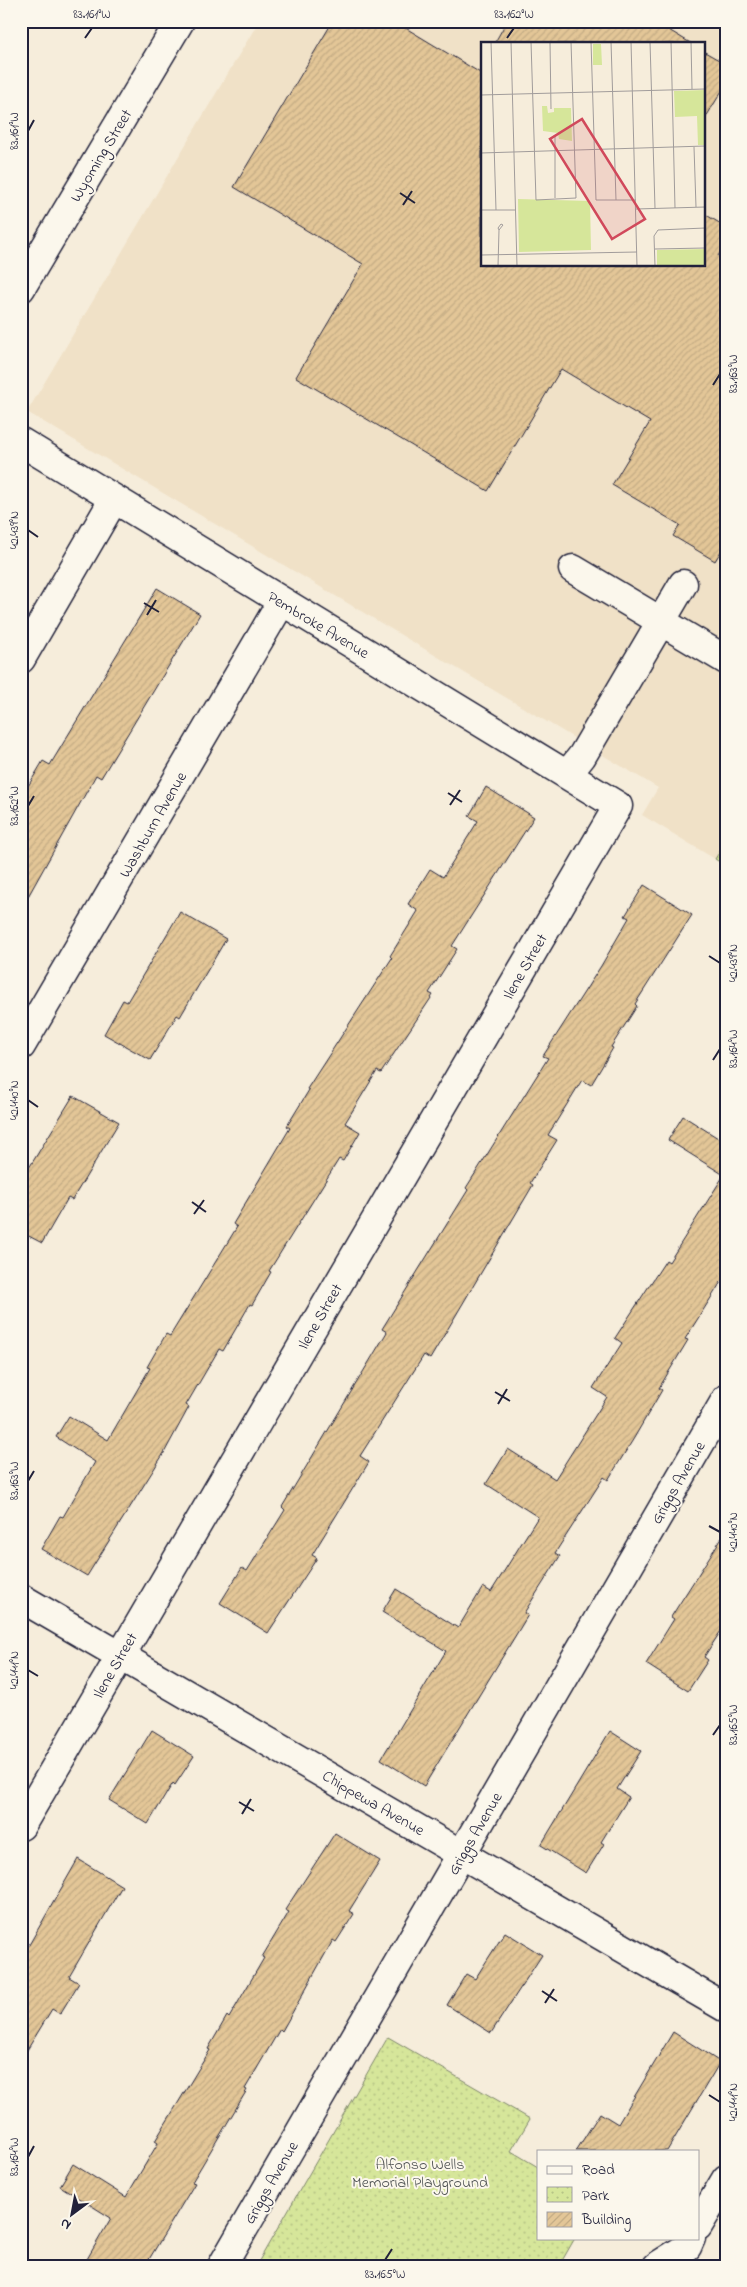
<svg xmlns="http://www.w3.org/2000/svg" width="747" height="2287" viewBox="0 0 747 2287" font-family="'Indie Flower',sans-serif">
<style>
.built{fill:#f0e1c7;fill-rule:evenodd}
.park{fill:url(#park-dots);stroke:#7c846a}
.building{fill:url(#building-hatch);stroke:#22223b}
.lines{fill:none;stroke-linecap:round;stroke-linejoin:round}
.minor-casing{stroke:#22223b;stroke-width:31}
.minor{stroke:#fbf7ec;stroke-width:28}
.ticks{fill:none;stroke:#22223b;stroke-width:2}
.labels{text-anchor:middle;stroke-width:4;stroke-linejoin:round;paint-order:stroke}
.street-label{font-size:16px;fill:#22223b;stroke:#fbf7ec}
.park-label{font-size:16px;fill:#4f5353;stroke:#fbf7ec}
.inset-road{fill:none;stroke:#a19c9b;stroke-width:1}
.view{fill:#d1495b;fill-opacity:0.15;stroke:#d1495b;stroke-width:2.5}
.inset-edge{fill:none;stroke:#22223b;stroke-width:2.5}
.neatline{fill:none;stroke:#22223b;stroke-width:2}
.ticks-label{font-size:12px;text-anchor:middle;fill:#22223b}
</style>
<defs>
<pattern id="park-dots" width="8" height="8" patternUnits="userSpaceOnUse" patternTransform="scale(1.25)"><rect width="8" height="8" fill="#d6e69a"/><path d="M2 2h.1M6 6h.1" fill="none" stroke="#b7c586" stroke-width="1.8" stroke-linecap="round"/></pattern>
<pattern id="building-hatch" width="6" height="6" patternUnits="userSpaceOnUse" patternTransform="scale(1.25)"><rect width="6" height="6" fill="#e3c697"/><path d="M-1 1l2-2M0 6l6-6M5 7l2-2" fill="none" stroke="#c2aa83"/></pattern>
</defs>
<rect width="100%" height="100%" fill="#f6eddb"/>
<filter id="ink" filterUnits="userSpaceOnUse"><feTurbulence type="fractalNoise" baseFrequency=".02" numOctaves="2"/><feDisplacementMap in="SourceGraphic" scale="10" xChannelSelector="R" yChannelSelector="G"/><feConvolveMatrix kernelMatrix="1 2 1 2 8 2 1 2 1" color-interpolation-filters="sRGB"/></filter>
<g filter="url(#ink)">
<path class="built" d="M 259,21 L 726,21 L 726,841 L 715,859 L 642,815 L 658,788 L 27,412 ZM 482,44 L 703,44 L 703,265 L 482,265 Z"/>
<path class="park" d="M 726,841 L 726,866 L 715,859 Z
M 388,2037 L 530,2119 L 511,2151 L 538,2167 L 538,2238 L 575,2238 L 559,2266 L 256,2266 Z"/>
<path class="building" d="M 333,21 L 394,21 L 482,74 L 482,265 L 703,265 L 703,213 L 726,227 L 726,242 L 718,256 L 726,261 L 726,543 L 715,561 L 673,536 L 680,525 L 612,485 L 650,422 L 561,369 L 488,491 L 296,377 L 363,264 L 234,187 Z
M 507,21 L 654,21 L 692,44 L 494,44 Z
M 703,51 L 726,64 L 726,84 L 703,122 Z
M 157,588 L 200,614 L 101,778 L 96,775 L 21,909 L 21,798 L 43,761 L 50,765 Z
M 486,787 L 534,817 L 452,946 L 457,949 L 429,993 L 433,995 L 381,1073 L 377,1071 L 345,1123 L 360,1132 L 343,1161 L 339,1159 L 269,1271 L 271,1272 L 252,1305 L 250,1304 L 223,1351 L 219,1349 L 186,1405 L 189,1407 L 164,1453 L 87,1576 L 41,1549 L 60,1516 L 63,1517 L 95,1462 L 56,1437 L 69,1416 L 108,1440 L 150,1368 L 147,1367 L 166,1334 L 170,1336 L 237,1227 L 233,1224 L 290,1128 L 287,1126 L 309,1090 L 307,1089 L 392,958 L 390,956 L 418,911 L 408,904 L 430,869 L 443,877 L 478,821 L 469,816 Z
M 644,885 L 692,915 L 635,1004 L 637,1006 L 611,1047 L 613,1048 L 591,1085 L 582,1080 L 548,1135 L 557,1140 L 530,1183 L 533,1185 L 430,1359 L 424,1355 L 360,1456 L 369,1462 L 312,1555 L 317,1558 L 268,1633 L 220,1603 L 242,1568 L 247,1571 L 285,1510 L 282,1507 L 387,1332 L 382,1329 L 468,1190 L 466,1188 L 548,1058 L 543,1056 L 601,966 L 629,918 L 625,916 Z
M 180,912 L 226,939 L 180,1017 L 177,1015 L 150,1060 L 104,1034 L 123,1000 L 127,1002 Z
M 73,1096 L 119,1122 L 72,1200 L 68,1198 L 42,1243 L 21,1232 L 21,1181 Z
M 683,1116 L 726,1143 L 726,1274 L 685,1339 L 688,1340 L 659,1388 L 662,1390 L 634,1438 L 608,1480 L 604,1477 L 555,1553 L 560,1556 L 524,1613 L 528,1615 L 424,1786 L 381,1759 L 446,1651 L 382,1612 L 396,1589 L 458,1628 L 483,1587 L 491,1592 L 538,1517 L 486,1484 L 508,1449 L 555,1479 L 607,1397 L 593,1388 L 622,1343 L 615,1338 L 666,1260 L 669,1262 L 724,1175 L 668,1140 Z
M 726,1531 L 726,1623 L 704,1657 L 708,1660 L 688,1691 L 646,1664 L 674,1619 L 671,1617 Z
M 152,1730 L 194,1756 L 175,1785 L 173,1783 L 148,1824 L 109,1800 Z
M 610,1731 L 641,1751 L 617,1789 L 629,1797 L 601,1842 L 604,1844 L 586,1873 L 541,1845 Z
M 335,1833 L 380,1861 L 349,1911 L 354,1914 L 336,1942 L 333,1940 L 282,2031 L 280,2029 L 245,2089 L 247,2090 L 192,2182 L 195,2183 L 145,2266 L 83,2266 L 111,2218 L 60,2186 L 73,2164 L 126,2197 L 158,2143 L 155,2141 L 210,2050 L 208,2049 L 227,2016 L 229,2018 L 264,1958 L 262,1957 L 289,1912 L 285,1910 Z
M 78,1859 L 122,1886 L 69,1977 L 79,1983 L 60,2014 L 52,2009 L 21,2060 L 21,1959 Z
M 505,1932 L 542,1955 L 491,2033 L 447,2005 L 466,1974 L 475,1979 Z
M 673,2032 L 720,2062 L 667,2151 L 576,2151 L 600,2113 L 618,2124 Z"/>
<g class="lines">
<defs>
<path id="minor" d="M 21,288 L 180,21
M 21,442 L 618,806 L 21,1826
M 573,569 L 726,660
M 21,659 L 114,499
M 567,775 L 582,756 L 683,584
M 21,1046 L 282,601
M 21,1598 L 726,2008
M 698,2226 L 726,2179
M 222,2266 L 726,1399
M 657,2266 L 687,2247 L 691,2238"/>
</defs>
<use href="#minor" class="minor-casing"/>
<use href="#minor" class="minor"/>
</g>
</g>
<path class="ticks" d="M 85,38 L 92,28M 507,38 L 514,28M 28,131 L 34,120M 400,193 L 415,203M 403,205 L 412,191M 713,385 L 720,374M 28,530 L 38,537M 144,603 L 159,612M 147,615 L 156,600M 448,793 L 462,802M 450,805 L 460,790M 28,806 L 34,796M 709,956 L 720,963M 713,1060 L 720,1049M 28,1100 L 38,1107M 192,1202 L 206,1212M 194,1214 L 204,1200M 495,1392 L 510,1401M 498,1404 L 507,1389M 28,1481 L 34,1471M 709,1526 L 720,1532M 28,1670 L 38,1676M 713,1735 L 720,1725M 239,1802 L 254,1811M 242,1814 L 251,1799M 542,1991 L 557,2001M 545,2003 L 554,1989M 709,2095 L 720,2102M 28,2157 L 34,2146M 385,2260 L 392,2249"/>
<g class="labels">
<g class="street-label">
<text transform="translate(100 155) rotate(-59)" y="6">Wyoming Street</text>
<text transform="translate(319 624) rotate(31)" y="6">Pembroke Avenue</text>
<text transform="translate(152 824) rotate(-60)" y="6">Washburn Avenue</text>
<text transform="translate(524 966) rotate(-60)" y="6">Ilene Street</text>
<text transform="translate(319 1316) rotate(-60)" y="6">Ilene Street</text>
<text transform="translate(677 1482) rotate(-60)" y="6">Griggs Avenue</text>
<text transform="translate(114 1665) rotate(-60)" y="6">Ilene Street</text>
<text transform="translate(374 1802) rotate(30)" y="6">Chippewa Avenue</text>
<text transform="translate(474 1833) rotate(-60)" y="6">Griggs Avenue</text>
<text transform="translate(270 2182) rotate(-60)" y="6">Griggs Avenue</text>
</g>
<g class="park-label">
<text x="420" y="2169">Alfonso Wells<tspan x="420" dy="18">Memorial Playground</tspan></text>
</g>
</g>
<g transform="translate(481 42)">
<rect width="224" height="224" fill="#f6eddb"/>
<path d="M 112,2 L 120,2 L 121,23 L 112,23 ZM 224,207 L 224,224 L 176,224 L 176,208 Z" fill="#d6e69a"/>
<path d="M 224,48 L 224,103 L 217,103 L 216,74 L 194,75 L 193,49 ZM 61,64 L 66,64 L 67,71 L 73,70 L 73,66 L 90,66 L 91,99 L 78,97 L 77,91 L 62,89 ZM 37,157 L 109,159 L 110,208 L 38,210 Z" fill="#d6e69a"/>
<path class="inset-road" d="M 10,0 L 15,168M 30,0 L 36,224M 50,0 L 55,158 L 95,156 L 90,0M 69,0 L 70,67M 110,0 L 115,158 L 155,158M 130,0 L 135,158M 150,0 L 156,224M 169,0 L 174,166M 190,0 L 194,166M 210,0 L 211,47M 0,53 L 224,47M 74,94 L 74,156M 213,105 L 215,165M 0,111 L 224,104M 155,167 L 224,165M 0,168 L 35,168M 20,182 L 22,183 L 18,188 L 17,186 ZM 174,207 L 224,206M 0,213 L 156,210M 17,224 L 18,188M 174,224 L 173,194 L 177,188 L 224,186"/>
<path class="view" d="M 101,77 L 164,177 L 131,197 L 69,97 Z"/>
<rect width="224" height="224" class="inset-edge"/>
</g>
<rect width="747" height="2287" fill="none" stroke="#fbf7ec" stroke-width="55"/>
<rect x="537" y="2150" width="162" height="90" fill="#fbf7ec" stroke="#a4a2a5"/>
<rect x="547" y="2166" width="25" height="8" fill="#fbf7ec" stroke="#a4a2a5"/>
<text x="582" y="2174" font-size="15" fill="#22223b">Road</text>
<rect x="547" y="2187" width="25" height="15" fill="url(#park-dots)" stroke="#a4a2a5"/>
<text x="582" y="2200" font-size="15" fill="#22223b">Park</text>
<rect x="547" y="2212" width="25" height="15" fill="url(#building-hatch)" stroke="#a4a2a5"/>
<text x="582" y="2224" font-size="15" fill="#22223b">Building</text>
<g transform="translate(72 2214) rotate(212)" stroke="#fbf7ec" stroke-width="4" paint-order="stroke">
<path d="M0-4L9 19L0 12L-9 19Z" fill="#22223b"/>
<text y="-8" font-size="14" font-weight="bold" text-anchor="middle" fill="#22223b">N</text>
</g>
<rect x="28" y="28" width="692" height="2232" class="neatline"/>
<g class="ticks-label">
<text x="92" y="18">83.161°W</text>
<text x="514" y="18">83.162°W</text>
<text transform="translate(14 131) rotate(-90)" y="4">83.161°W</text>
<text transform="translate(733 374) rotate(-90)" y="4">83.163°W</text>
<text transform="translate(14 530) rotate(-90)" y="4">42.439°N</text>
<text transform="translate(14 806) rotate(-90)" y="4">83.162°W</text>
<text transform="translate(733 963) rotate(-90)" y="4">42.439°N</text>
<text transform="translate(733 1049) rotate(-90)" y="4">83.164°W</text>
<text transform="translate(14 1100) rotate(-90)" y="4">42.440°N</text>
<text transform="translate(14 1481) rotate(-90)" y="4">83.163°W</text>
<text transform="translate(733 1532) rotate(-90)" y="4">42.440°N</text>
<text transform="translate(14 1670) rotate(-90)" y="4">42.441°N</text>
<text transform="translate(733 1725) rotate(-90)" y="4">83.165°W</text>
<text transform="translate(733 2102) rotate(-90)" y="4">42.441°N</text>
<text transform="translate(14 2157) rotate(-90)" y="4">83.164°W</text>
<text x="385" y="2278">83.165°W</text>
</g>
</svg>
